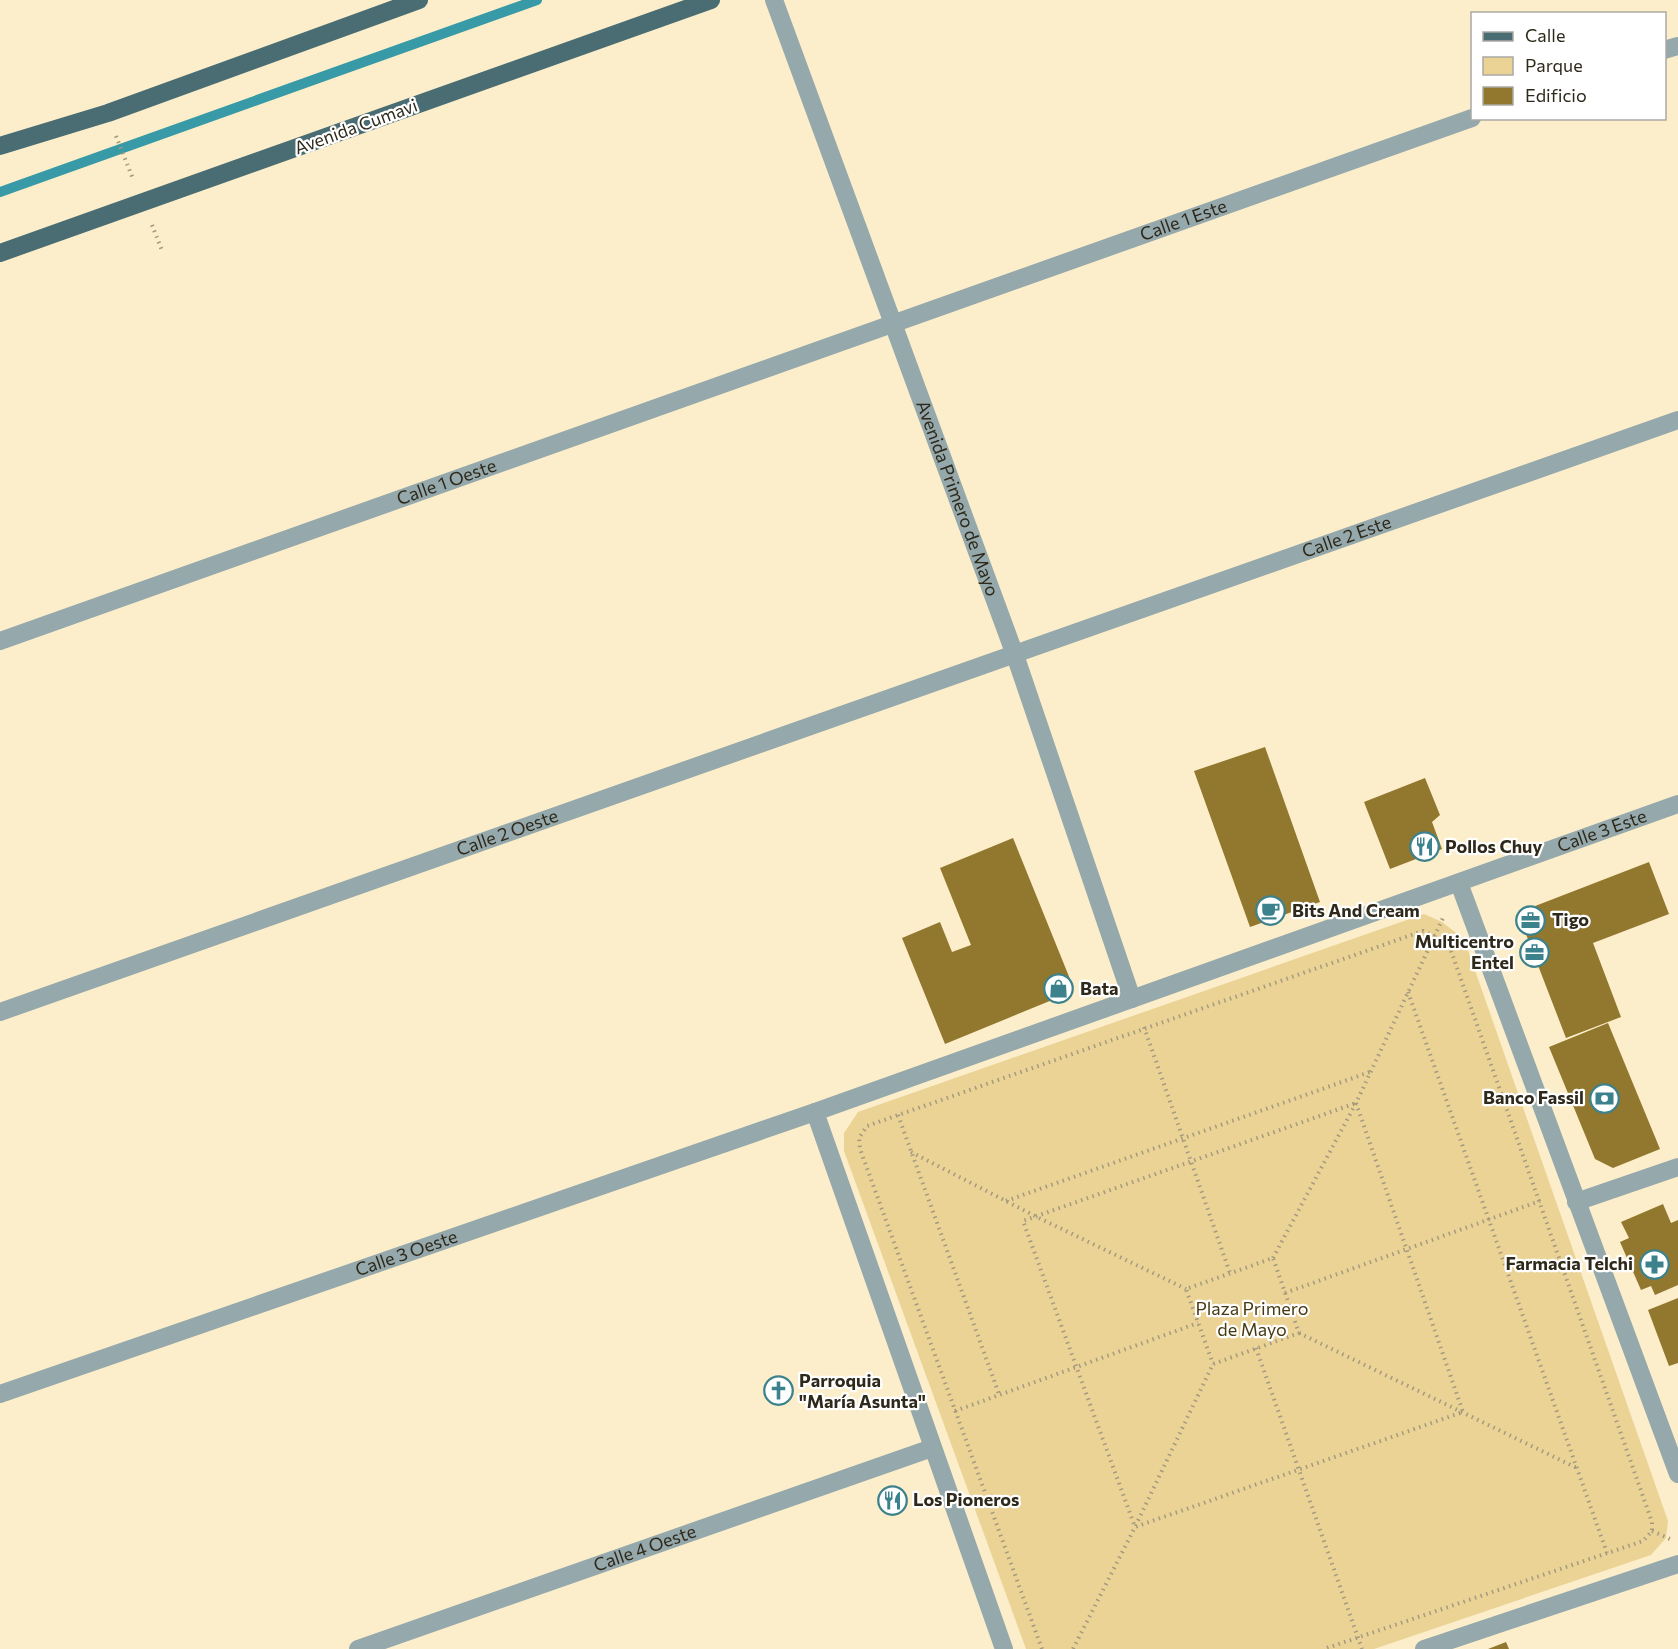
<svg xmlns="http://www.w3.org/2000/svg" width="1678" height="1649" viewBox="0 0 1678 1649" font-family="Commissioner,sans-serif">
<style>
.green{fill:#ebd396}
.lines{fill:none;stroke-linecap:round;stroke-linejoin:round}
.stream{stroke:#379aa6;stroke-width:10}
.building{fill:#92772e}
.path{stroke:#a49a7f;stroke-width:4;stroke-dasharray:1.5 4.5;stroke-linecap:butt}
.minor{stroke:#95a8ab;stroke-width:18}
.major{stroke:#496d73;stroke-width:18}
.labels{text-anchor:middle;stroke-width:4.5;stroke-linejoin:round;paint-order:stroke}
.street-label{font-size:18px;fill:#2e291b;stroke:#fff}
.poi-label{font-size:18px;font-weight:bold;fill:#2e291b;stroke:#fff;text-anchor:start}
.park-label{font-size:18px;fill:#473910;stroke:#fff}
</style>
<rect width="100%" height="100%" fill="#fceeca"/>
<path class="green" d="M 1424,914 L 1442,922 L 1464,939 L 1668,1521 L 1666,1538 L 1651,1555 L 1374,1649 L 1026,1649 L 844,1151 L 844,1133 L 858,1112 Z"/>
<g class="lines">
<path class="stream" d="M 0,192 L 537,0"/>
</g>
<path class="building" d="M 1265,747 L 1320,902 L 1250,927 L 1194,771 Z
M 1425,778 L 1440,815 L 1432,822 L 1442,849 L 1390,869 L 1364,802 Z
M 1013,838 L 1070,979 L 1062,996 L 945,1044 L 902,938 L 940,922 L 952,952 L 971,945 L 940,868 Z
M 1649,862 L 1669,914 L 1593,943 L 1621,1017 L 1566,1038 L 1524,929 L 1530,908 Z
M 1608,1023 L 1660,1149 L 1613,1168 L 1595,1159 L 1549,1047 Z
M 1663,1204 L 1671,1223 L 1678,1220 L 1678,1285 L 1655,1295 L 1651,1286 L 1641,1290 L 1620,1242 L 1629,1238 L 1621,1222 Z
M 1678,1298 L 1678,1363 L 1669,1366 L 1648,1310 Z
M 1506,1642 L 1509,1649 L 1488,1649 Z"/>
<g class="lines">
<path class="path" d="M 116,136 L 133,179
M 152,225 L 163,253
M 1408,992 L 1607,1553
M 1144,1027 L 1230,1273
M 1356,1103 L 1463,1412 L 1135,1527 L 1023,1221 Z
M 898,1115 L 999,1394
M 911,1152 L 1037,1217 L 1186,1289
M 1006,1201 L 1370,1072
M 1273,1258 L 1356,1103 L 1443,918
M 1285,1293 L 1540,1201
M 1299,1333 L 1577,1468
M 1256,1348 L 1362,1649
M 955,1411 L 1198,1323
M 1652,1531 L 1670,1539
M 1042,1649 L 860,1149 L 859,1138 L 867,1126 L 1423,931 L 1435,936 L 1450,948 L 1652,1522 L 1652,1531 L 1643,1541 L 1324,1649
M 1073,1649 L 1135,1527 L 1213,1364 L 1299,1333 L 1273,1258 L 1186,1289 L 1213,1364"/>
<g class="minor">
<path id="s1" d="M 774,0 L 1015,655 L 1132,999"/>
<path d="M 1664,50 L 1678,46"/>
<path id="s2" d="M 0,641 L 1472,118"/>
<path d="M 1459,883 L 1678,1474"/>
<path id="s3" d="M 0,1012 L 1678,420"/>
<path d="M 815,1112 L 1004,1649"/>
<path d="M 1576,1202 L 1678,1167"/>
<path id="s4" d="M 0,1394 L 815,1112 L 1678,804"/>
<path id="s5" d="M 358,1649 L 932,1448"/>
<path d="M 1424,1649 L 1678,1564"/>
</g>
<path class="major" d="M 0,146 L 108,113 L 419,0
M 0,253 L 711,0"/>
</g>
<defs>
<symbol id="restaurant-ring" viewBox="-11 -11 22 22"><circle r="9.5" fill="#fff" stroke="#3c828d" stroke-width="1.5"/><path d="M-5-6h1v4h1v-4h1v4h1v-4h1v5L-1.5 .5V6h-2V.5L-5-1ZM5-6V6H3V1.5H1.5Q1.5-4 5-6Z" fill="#3c828d"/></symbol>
<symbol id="cafe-ring" viewBox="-11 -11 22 22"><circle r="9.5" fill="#fff" stroke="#3c828d" stroke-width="1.5"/><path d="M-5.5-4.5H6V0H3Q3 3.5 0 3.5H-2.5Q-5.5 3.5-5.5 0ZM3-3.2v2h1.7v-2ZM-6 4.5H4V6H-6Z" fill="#3c828d"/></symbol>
<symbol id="office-ring" viewBox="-11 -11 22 22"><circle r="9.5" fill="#fff" stroke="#3c828d" stroke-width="1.5"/><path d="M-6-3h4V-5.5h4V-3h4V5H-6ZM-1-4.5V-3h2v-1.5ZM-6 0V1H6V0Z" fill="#3c828d"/></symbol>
<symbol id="shop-ring" viewBox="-11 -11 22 22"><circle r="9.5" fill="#fff" stroke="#3c828d" stroke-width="1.5"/><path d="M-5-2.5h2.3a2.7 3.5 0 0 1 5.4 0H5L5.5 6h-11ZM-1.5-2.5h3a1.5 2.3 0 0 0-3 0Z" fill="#3c828d"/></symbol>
<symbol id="bank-ring" viewBox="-11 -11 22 22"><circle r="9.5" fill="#fff" stroke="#3c828d" stroke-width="1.5"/><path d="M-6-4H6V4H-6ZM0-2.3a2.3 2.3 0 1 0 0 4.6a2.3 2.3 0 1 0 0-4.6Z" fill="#3c828d"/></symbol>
<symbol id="pharmacy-ring" viewBox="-11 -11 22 22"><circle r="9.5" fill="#fff" stroke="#3c828d" stroke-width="1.5"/><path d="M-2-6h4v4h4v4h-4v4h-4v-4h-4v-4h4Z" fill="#3c828d"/></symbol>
<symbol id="church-ring" viewBox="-11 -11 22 22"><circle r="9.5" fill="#fff" stroke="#3c828d" stroke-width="1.5"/><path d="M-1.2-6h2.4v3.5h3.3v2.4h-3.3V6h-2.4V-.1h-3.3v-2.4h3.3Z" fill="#3c828d"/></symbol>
</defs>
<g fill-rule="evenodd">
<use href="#restaurant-ring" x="1408" y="830" width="33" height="33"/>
<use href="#cafe-ring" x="1254" y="894" width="33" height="33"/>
<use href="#office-ring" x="1514" y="904" width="33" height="33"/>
<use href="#office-ring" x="1518" y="936" width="33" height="33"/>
<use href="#shop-ring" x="1042" y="972" width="33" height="33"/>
<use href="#bank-ring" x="1588" y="1082" width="33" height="33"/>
<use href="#pharmacy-ring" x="1638" y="1248" width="33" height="33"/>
<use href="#church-ring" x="762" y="1374" width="33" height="33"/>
<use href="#restaurant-ring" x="876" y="1484" width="33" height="33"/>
</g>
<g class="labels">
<g class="street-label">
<text transform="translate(356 127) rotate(-20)" y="6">Avenida Cumavi</text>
<text dy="6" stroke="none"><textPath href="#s2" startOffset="1256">Calle 1 Este</textPath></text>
<text dy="6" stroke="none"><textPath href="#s2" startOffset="474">Calle 1 Oeste</textPath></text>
<text dy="6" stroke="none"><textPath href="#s1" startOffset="531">Avenida Primero de Mayo</textPath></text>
<text dy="6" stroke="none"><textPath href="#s3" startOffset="1428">Calle 2 Este</textPath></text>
<text dy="6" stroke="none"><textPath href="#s4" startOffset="1698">Calle 3 Este</textPath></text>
<text dy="6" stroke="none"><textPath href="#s3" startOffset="538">Calle 2 Oeste</textPath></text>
<text dy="6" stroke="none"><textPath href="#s4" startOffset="430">Calle 3 Oeste</textPath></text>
<text dy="6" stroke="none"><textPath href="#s5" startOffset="304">Calle 4 Oeste</textPath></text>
</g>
<g class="poi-label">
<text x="1445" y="853">Pollos Chuy</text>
<text x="1292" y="917">Bits And Cream</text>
<text x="1552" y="926">Tigo</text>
<text x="1514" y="948" text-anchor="end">Multicentro<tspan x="1514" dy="21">Entel</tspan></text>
<text x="1080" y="995">Bata</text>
<text x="1584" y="1104" text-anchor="end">Banco Fassil</text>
<text x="1633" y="1270" text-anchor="end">Farmacia Telchi</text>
<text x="799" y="1387">Parroquia<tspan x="799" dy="21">"María Asunta"</tspan></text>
<text x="913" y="1506">Los Pioneros</text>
</g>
<g class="park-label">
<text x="1252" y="1315">Plaza Primero<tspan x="1252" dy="21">de Mayo</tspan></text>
</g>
</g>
<rect x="1471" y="12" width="195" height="108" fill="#ffffff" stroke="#aba9a4" stroke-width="1.5"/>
<rect x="1483" y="32" width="30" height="9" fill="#496d73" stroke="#aba9a4" stroke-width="1.5"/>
<text x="1525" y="42" font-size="18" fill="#2e291b">Calle</text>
<rect x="1483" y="57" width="30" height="18" fill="#ebd396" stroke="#aba9a4" stroke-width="1.5"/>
<text x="1525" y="72" font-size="18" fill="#2e291b">Parque</text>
<rect x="1483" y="87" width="30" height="18" fill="#92772e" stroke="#aba9a4" stroke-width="1.5"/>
<text x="1525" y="102" font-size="18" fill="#2e291b">Edificio</text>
</svg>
